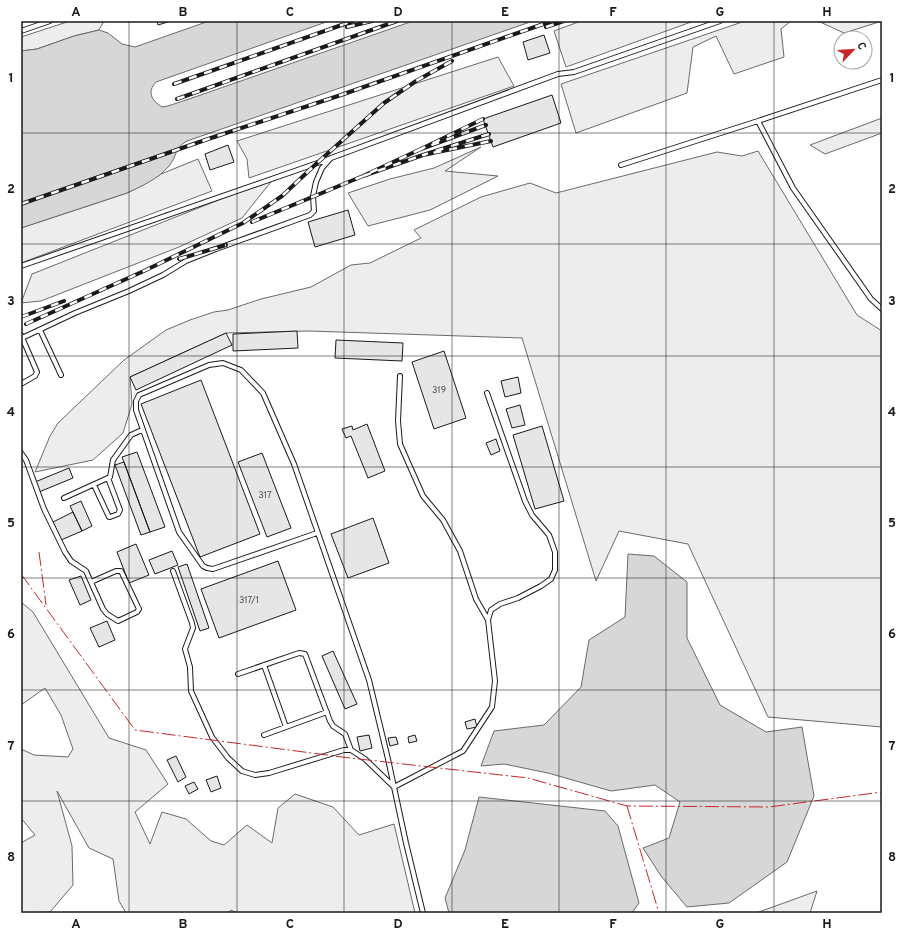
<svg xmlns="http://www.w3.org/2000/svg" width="903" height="934" viewBox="0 0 903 934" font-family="Overpass,sans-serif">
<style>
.built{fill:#ededed;stroke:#6a6a6a}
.water{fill:#d7d7d7;stroke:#6a6a6a}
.building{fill:#e6e6e6;stroke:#1a1a1a}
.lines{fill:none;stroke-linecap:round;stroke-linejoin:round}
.lane-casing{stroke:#1a1a1a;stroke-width:6}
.lane{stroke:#fff;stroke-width:4}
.rail-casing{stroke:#1a1a1a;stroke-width:4}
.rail{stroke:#fff;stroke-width:2.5;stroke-dasharray:8;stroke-linecap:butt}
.power{stroke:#c62828;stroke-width:1;stroke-dasharray:14 3 2 3;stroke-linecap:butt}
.grid{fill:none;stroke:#1a1a1a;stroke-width:1;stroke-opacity:0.55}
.labels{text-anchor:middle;stroke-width:3;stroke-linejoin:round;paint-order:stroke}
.number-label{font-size:9px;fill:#4d4d4d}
.neatline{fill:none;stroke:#1a1a1a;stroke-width:1.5}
.grid-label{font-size:13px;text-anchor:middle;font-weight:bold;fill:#1a1a1a}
</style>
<rect width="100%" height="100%" fill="#fff"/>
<path class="built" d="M 70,21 L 104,21 L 99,30 L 74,36 L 37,49 L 21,51 L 21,37 Z
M 581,21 L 694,21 L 566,67 L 554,31 Z
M 745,21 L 791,21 L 781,29 L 784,57 L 734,74 L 716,36 L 693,47 L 687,93 L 576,133 L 561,84 Z
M 818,21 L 882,21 L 844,33 Z
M 498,57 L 514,86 L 249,178 L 247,159 L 237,141 Z
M 882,118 L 882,133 L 825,154 L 810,145 Z
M 481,147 L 445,171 L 498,176 L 430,210 L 368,226 L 348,193 L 390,179 L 434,168 Z
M 758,151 L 857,315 L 882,331 L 882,727 L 768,717 L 688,544 L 619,531 L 596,581 L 522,338 L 309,331 L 226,333 L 130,377 L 132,404 L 123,433 L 93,460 L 35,472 L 50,436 L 58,423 L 124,360 L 166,330 L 190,320 L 214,312 L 228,310 L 261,299 L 311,287 L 351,265 L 370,263 L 421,238 L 414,230 L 481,197 L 530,183 L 556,193 L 717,152 L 742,156 Z
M 198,159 L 212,191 L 21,263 L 21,228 L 127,193 L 141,186 L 161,174 Z
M 274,178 L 242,218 L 179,247 L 41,301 L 21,303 L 32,274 Z
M 21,602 L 33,612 L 109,738 L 146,750 L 168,784 L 135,812 L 150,844 L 162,812 L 186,819 L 211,841 L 224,845 L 247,825 L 272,843 L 278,808 L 295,794 L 333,807 L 359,835 L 394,824 L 415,913 L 237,913 L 231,910 L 228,913 L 126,913 L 119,901 L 113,859 L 89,848 L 57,791 L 72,846 L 73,885 L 50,912 L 21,913 L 21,843 L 35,835 L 21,818 L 21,749 L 34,755 L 68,757 L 73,749 L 61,715 L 45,688 L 21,705 Z
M 817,891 L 810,913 L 756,913 Z"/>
<path class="water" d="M 209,21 L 329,21 L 156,82 C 147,92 151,100 162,107 L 168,106 L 192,98 L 413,21 L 533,21 L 187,141 C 174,148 177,157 169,166 C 158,179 142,186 127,193 L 21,228 L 21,51 L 37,49 L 74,36 L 99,30 L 108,33 L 122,44 L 135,47 Z
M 628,554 L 654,556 L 687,582 L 687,638 L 720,705 L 766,732 L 802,727 L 814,796 L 787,862 L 729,903 L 687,907 L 661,876 L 643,848 L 669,838 L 680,802 L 655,785 L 611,791 L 548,773 L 504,764 L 481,766 L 494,731 L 544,725 L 581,687 L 589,640 L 625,617 Z
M 479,797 L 605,811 L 618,826 L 639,903 L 632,913 L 449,913 L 445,898 L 465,850 Z"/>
<path class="building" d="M 157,21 L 171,21 L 158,25 Z
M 544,35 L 550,53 L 528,60 L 523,42 Z
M 552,95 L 561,123 L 493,147 L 483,119 Z
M 228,145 L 234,162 L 210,170 L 205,154 Z
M 348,210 L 355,235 L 315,247 L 308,222 Z
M 297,331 L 298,348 L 233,351 L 233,334 Z
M 226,333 L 232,345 L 136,390 L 130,377 Z
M 336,340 L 403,343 L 402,361 L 335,358 Z
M 444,351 L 466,418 L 434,429 L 412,362 Z
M 518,377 L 521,393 L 505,397 L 501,381 Z
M 201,380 L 260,534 L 200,557 L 141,404 Z
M 520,405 L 525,425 L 512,428 L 506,409 Z
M 367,424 L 385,471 L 368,478 L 351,436 L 346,438 L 342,429 L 352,426 L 353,430 Z
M 542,426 L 564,501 L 535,509 L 513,435 Z
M 496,439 L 500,451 L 491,455 L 486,443 Z
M 137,452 L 165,527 L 150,532 L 122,457 Z
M 262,453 L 291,528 L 267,537 L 238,462 Z
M 124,462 L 150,532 L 141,535 L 115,465 Z
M 69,468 L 73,478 L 39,492 L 35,482 Z
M 81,501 L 92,526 L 82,531 L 70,506 Z
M 73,512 L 82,531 L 61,540 L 53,522 Z
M 373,518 L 389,563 L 348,578 L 331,534 Z
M 136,544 L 149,575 L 129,583 L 117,552 Z
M 172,551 L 178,565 L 155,574 L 149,560 Z
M 278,561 L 296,610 L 219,638 L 201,589 Z
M 187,564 L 209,628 L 200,631 L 178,567 Z
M 81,576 L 91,600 L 80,605 L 69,580 Z
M 107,621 L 115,640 L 99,647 L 90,628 Z
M 333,651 L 357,704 L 345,709 L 322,656 Z
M 475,719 L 477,727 L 467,729 L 465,722 Z
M 369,735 L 372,748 L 360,751 L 357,737 Z
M 415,735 L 417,741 L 409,743 L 408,737 Z
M 396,737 L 398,744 L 390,746 L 388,738 Z
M 176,756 L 186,777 L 178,782 L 167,760 Z
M 217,776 L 221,788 L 211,792 L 206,780 Z
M 194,782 L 198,789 L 189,794 L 185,786 Z"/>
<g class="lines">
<defs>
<path id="lane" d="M 21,31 L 50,21
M 758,121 L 882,80
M 621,165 L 758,121 L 793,188 L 871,299 L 882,309
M 21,266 L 329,159
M 40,330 L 61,375
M 21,335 L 37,372 L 35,376 L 21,384
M 22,338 L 75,313 L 129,291 L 163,275 L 186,261 L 216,249 L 310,215 L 314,211 L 313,196 L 316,182 L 322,168 L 331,158 L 558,74 L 574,72 L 720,21
M 400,376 L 398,421 L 400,444 L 423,496 L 443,520 L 460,551 L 476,599 L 488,620
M 21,453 L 26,460 L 44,509 L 65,552 L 71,561 L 86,571 L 103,609 L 107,614 L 118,621 L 137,612 L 139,609 L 138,607 L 121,571 L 116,571 L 91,582
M 94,485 L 109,517 L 110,517 L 118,514 L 120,510 L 108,478
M 64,498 L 110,477 L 113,460 L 131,435 L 142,430
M 317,533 L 213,569 L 207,568 L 203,566 L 179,532 L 136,410 L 136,401 L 139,395 L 209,365 L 223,363 L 241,370 L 263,393 L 294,464 L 369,680 L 388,759 L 406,843 L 423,913
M 173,571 L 192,623 L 193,628 L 185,649 L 190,667 L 191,691 L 212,737 L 228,758 L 242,771 L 255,775 L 269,773 L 344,750 L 351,750 L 365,759 L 394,787 L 463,751 L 492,707 L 495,681 L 488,620 L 491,610 L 500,604 L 518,598 L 541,586 L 551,579 L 555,570 L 555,552 L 549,535 L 532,515 L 525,501 L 487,393
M 264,665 L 286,727
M 238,674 L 299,653 L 305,654 L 330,721 L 333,726 L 345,734 L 351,750
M 264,735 L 327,712"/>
</defs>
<use href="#lane" class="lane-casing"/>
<use href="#lane" class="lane"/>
<defs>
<path id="rail" d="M 347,27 L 372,21
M 546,27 L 564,21
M 174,84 L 353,21
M 177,99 L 397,21
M 483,119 L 421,149 L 486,125
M 489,134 L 423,155 L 491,141
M 421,149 L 363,176 L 423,155
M 21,204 L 208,139 L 341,95 L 552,21
M 252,222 L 363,176
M 179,259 L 226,245
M 21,317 L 64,301
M 26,324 L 144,271 L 243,223 L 282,196 L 316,164 L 384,103 L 416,81 L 452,61"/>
</defs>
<use href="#rail" class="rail-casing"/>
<use href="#rail" class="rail"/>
<path class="power" d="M 39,552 L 46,605
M 21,574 L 135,730 L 350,758 L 528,778 L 627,806 L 769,807 L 882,792
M 627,806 L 659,913"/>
</g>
<path class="grid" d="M 129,21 L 129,913M 237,21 L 237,913M 344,21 L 344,913M 452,21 L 452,913M 559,21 L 559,913M 666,21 L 666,913M 774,21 L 774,913M 21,133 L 882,133M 21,244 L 882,244M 21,356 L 882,356M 21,467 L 882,467M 21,578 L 882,578M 21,690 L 882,690M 21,801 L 882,801"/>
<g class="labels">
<g class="number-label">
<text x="439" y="393">319</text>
<text x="265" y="498">317</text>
<text x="249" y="603">317/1</text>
</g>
</g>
<rect width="903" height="934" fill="none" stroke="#ffffff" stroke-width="44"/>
<g transform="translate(853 50) rotate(65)"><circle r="19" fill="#ffffff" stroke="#a3a3a3"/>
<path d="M0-3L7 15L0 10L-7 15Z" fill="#c62828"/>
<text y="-6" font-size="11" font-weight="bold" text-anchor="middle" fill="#1a1a1a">С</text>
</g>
<rect x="22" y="22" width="859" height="890" class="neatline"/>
<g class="grid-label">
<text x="76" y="16">A</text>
<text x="183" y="16">B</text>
<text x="290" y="16">C</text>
<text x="398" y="16">D</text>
<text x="505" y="16">E</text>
<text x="613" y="16">F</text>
<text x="720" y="16">G</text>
<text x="827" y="16">H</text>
<text x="11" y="82">1</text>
<text x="892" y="82">1</text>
<text x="11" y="193">2</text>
<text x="892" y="193">2</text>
<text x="11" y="305">3</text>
<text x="892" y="305">3</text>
<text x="11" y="416">4</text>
<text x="892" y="416">4</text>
<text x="11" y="527">5</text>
<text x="892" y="527">5</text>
<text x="11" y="638">6</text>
<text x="892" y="638">6</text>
<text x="11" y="750">7</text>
<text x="892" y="750">7</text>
<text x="11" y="861">8</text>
<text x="892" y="861">8</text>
<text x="76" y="928">A</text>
<text x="183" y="928">B</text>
<text x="290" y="928">C</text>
<text x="398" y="928">D</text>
<text x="505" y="928">E</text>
<text x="613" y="928">F</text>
<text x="720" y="928">G</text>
<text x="827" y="928">H</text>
</g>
</svg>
